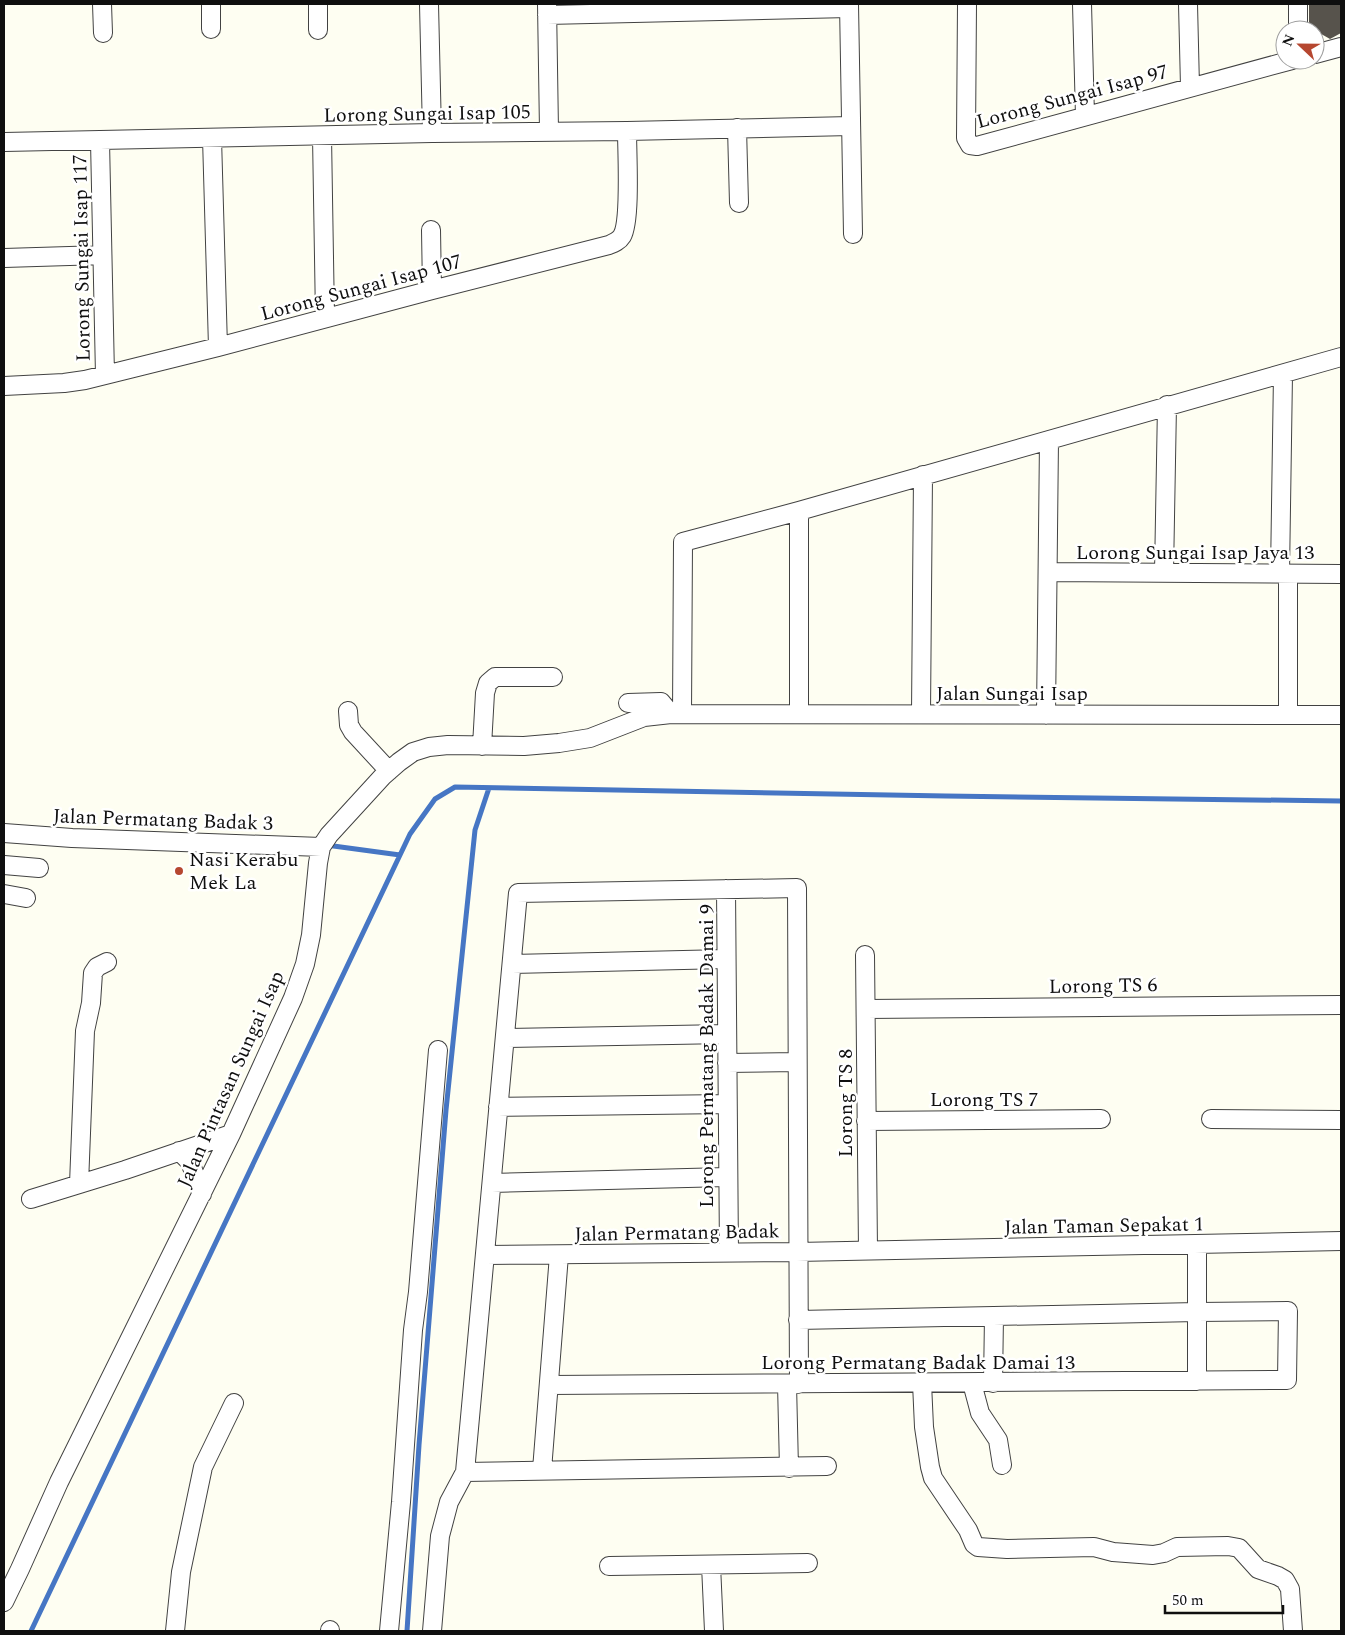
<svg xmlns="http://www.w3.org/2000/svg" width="1345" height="1635" viewBox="0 0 1345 1635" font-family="Spectral,serif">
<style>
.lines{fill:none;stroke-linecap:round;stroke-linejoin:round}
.stream{stroke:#4676c4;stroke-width:5}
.building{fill:#57534c}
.minor-casing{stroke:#424242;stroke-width:20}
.minor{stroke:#fff;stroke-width:18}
.poi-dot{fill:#b64730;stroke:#fff;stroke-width:2}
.labels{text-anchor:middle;stroke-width:5;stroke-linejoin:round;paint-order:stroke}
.street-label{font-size:20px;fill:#0f0f0f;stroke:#fff}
.poi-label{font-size:20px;fill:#0f0f0f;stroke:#fff;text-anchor:start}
</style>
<rect width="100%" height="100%" fill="#fefef2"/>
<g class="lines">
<path class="stream" d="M 326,845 L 400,855
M 31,1631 L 400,855 L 410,834 L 435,799 L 455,787 L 946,796 L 1341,801
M 407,1631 L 419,1445 L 446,1110 L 475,830 L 489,788"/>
</g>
<path class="building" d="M 1309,4 L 1341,4 L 1341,33 L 1330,39 L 1309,27 Z"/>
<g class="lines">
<defs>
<path id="minor" d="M 102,4 L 103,33
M 211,4 L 211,29
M 318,4 L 318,30
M 429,4 L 432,133
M 547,4 L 549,131
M 849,4 L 853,234
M 967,4 L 966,138 L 970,145 L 977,146 L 1292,60
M 1082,4 L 1085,116
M 1188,4 L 1190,87
M 1298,4 L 1298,30
M 547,15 L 849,8
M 1315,54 L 1341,47
M 737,128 L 739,203
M 322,136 L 325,318
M 212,138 L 218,347
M 100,141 L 105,375
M 4,142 L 432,133 L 627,131 L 851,126
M 431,230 L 432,290
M 4,258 L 102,255
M 4,386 L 64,383 L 85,380 L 218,347 L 432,290 L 609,245 C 614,243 619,241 622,236 C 631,221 627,152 627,131
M 799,511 L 799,714
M 1048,572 L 1341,574
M 1164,573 L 1167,405
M 1280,573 L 1283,374
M 628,703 L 661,702 L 671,714
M 348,711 L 349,725 L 353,732 L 389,771
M 682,714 L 683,542 L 799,511 L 1341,357
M 921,714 L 923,475
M 1046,715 L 1049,440
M 1288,715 L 1288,574
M 482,746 L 485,693 L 488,683 L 495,677 L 553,677
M 4,833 L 72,838 L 321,847
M 4,865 L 39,868
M 726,889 L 729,1253
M 4,894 L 26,898
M 865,955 L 868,1250
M 512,964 L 726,959
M 866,1009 L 1341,1005
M 505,1038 L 726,1034
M 727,1063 L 797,1062
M 498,1107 L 727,1104
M 1211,1119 L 1341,1120
M 866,1121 L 1101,1119
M 179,1151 L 190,1162 L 202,1194
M 492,1183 L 727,1177
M 79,1184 L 85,1031 L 91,1003 L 93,973 L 97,967 L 107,962
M 31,1199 L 125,1170 L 231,1134
M 486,1255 L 797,1252 L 1341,1241
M 1197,1381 L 1197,1245
M 922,1383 L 924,1427 L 930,1467 L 933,1478 L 968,1530 L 974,1544 L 978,1547 L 1007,1549 L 1094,1547 L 1113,1552 L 1153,1555 L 1164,1553 L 1177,1547 L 1228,1546 L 1239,1548 L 1258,1569 L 1278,1576 L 1285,1580 L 1290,1589 L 1293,1631
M 972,1383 L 980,1413 L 998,1440 L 1002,1465
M 993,1383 L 994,1316
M 787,1384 L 789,1468
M 549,1385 L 1287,1380 L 1288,1311 L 1197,1312 L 798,1320
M 542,1470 L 559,1255
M 465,1472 L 827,1466
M 711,1565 L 714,1631
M 609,1566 L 808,1563
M 4,1602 L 20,1569 L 59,1482 L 231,1134 L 293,998 L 305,964 L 311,935 L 318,863 L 321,847 L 329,835 L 383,776 L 399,762 L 413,752 L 429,747 L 448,745 L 524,746 L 559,743 L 590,738 L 644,717 L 671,714 L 1341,715
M 330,1630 L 330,1631
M 175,1631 L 181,1572 L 203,1467 L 234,1403
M 389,1631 L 401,1502 L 413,1330 L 418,1292 L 438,1050
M 432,1631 L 440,1536 L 449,1502 L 465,1472 C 484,1279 501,1086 518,893 L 797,888 L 799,1384"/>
</defs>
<use href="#minor" class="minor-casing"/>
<use href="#minor" class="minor"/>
</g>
<circle class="poi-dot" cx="179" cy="871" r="5"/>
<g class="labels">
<g class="street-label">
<text transform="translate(1072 96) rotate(-15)" y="7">Lorong Sungai Isap 97</text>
<text transform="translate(427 113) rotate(-1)" y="7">Lorong Sungai Isap 105</text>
<text transform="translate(81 258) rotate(-91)" y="7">Lorong Sungai Isap 117</text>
<text transform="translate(361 287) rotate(-15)" y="7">Lorong Sungai Isap 107</text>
<text x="1195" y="559">Lorong Sungai Isap Jaya 13</text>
<text x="1012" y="700">Jalan Sungai Isap</text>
<text transform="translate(163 819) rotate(2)" y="7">Jalan Permatang Badak 3</text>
<text transform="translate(1103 985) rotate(-1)" y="7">Lorong TS 6</text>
<text transform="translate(706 1056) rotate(-90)" y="7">Lorong Permatang Badak Damai 9</text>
<text transform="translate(230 1079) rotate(-66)" y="7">Jalan Pintasan Sungai Isap</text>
<text x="984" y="1106">Lorong TS 7</text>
<text transform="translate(845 1103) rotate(-90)" y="7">Lorong TS 8</text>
<text transform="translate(1104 1225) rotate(-1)" y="7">Jalan Taman Sepakat 1</text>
<text transform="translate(677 1232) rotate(-1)" y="7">Jalan Permatang Badak</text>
<text x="918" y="1369">Lorong Permatang Badak Damai 13</text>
</g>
<g class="poi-label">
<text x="189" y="866">Nasi Kerabu<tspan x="189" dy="23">Mek La</tspan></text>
</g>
</g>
<rect width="1345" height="1635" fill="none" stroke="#0f0f0f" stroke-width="10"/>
<g transform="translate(1300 45) rotate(292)"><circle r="24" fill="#ffffff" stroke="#9f9f9f"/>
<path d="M0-4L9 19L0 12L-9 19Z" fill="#b64730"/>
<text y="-8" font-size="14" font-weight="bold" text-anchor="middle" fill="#0f0f0f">N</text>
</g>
<path d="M1165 1605v8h118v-8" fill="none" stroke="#0f0f0f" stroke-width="2.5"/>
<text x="1172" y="1605" font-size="15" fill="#0f0f0f" stroke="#ffffff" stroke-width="4" paint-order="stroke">50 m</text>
</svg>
